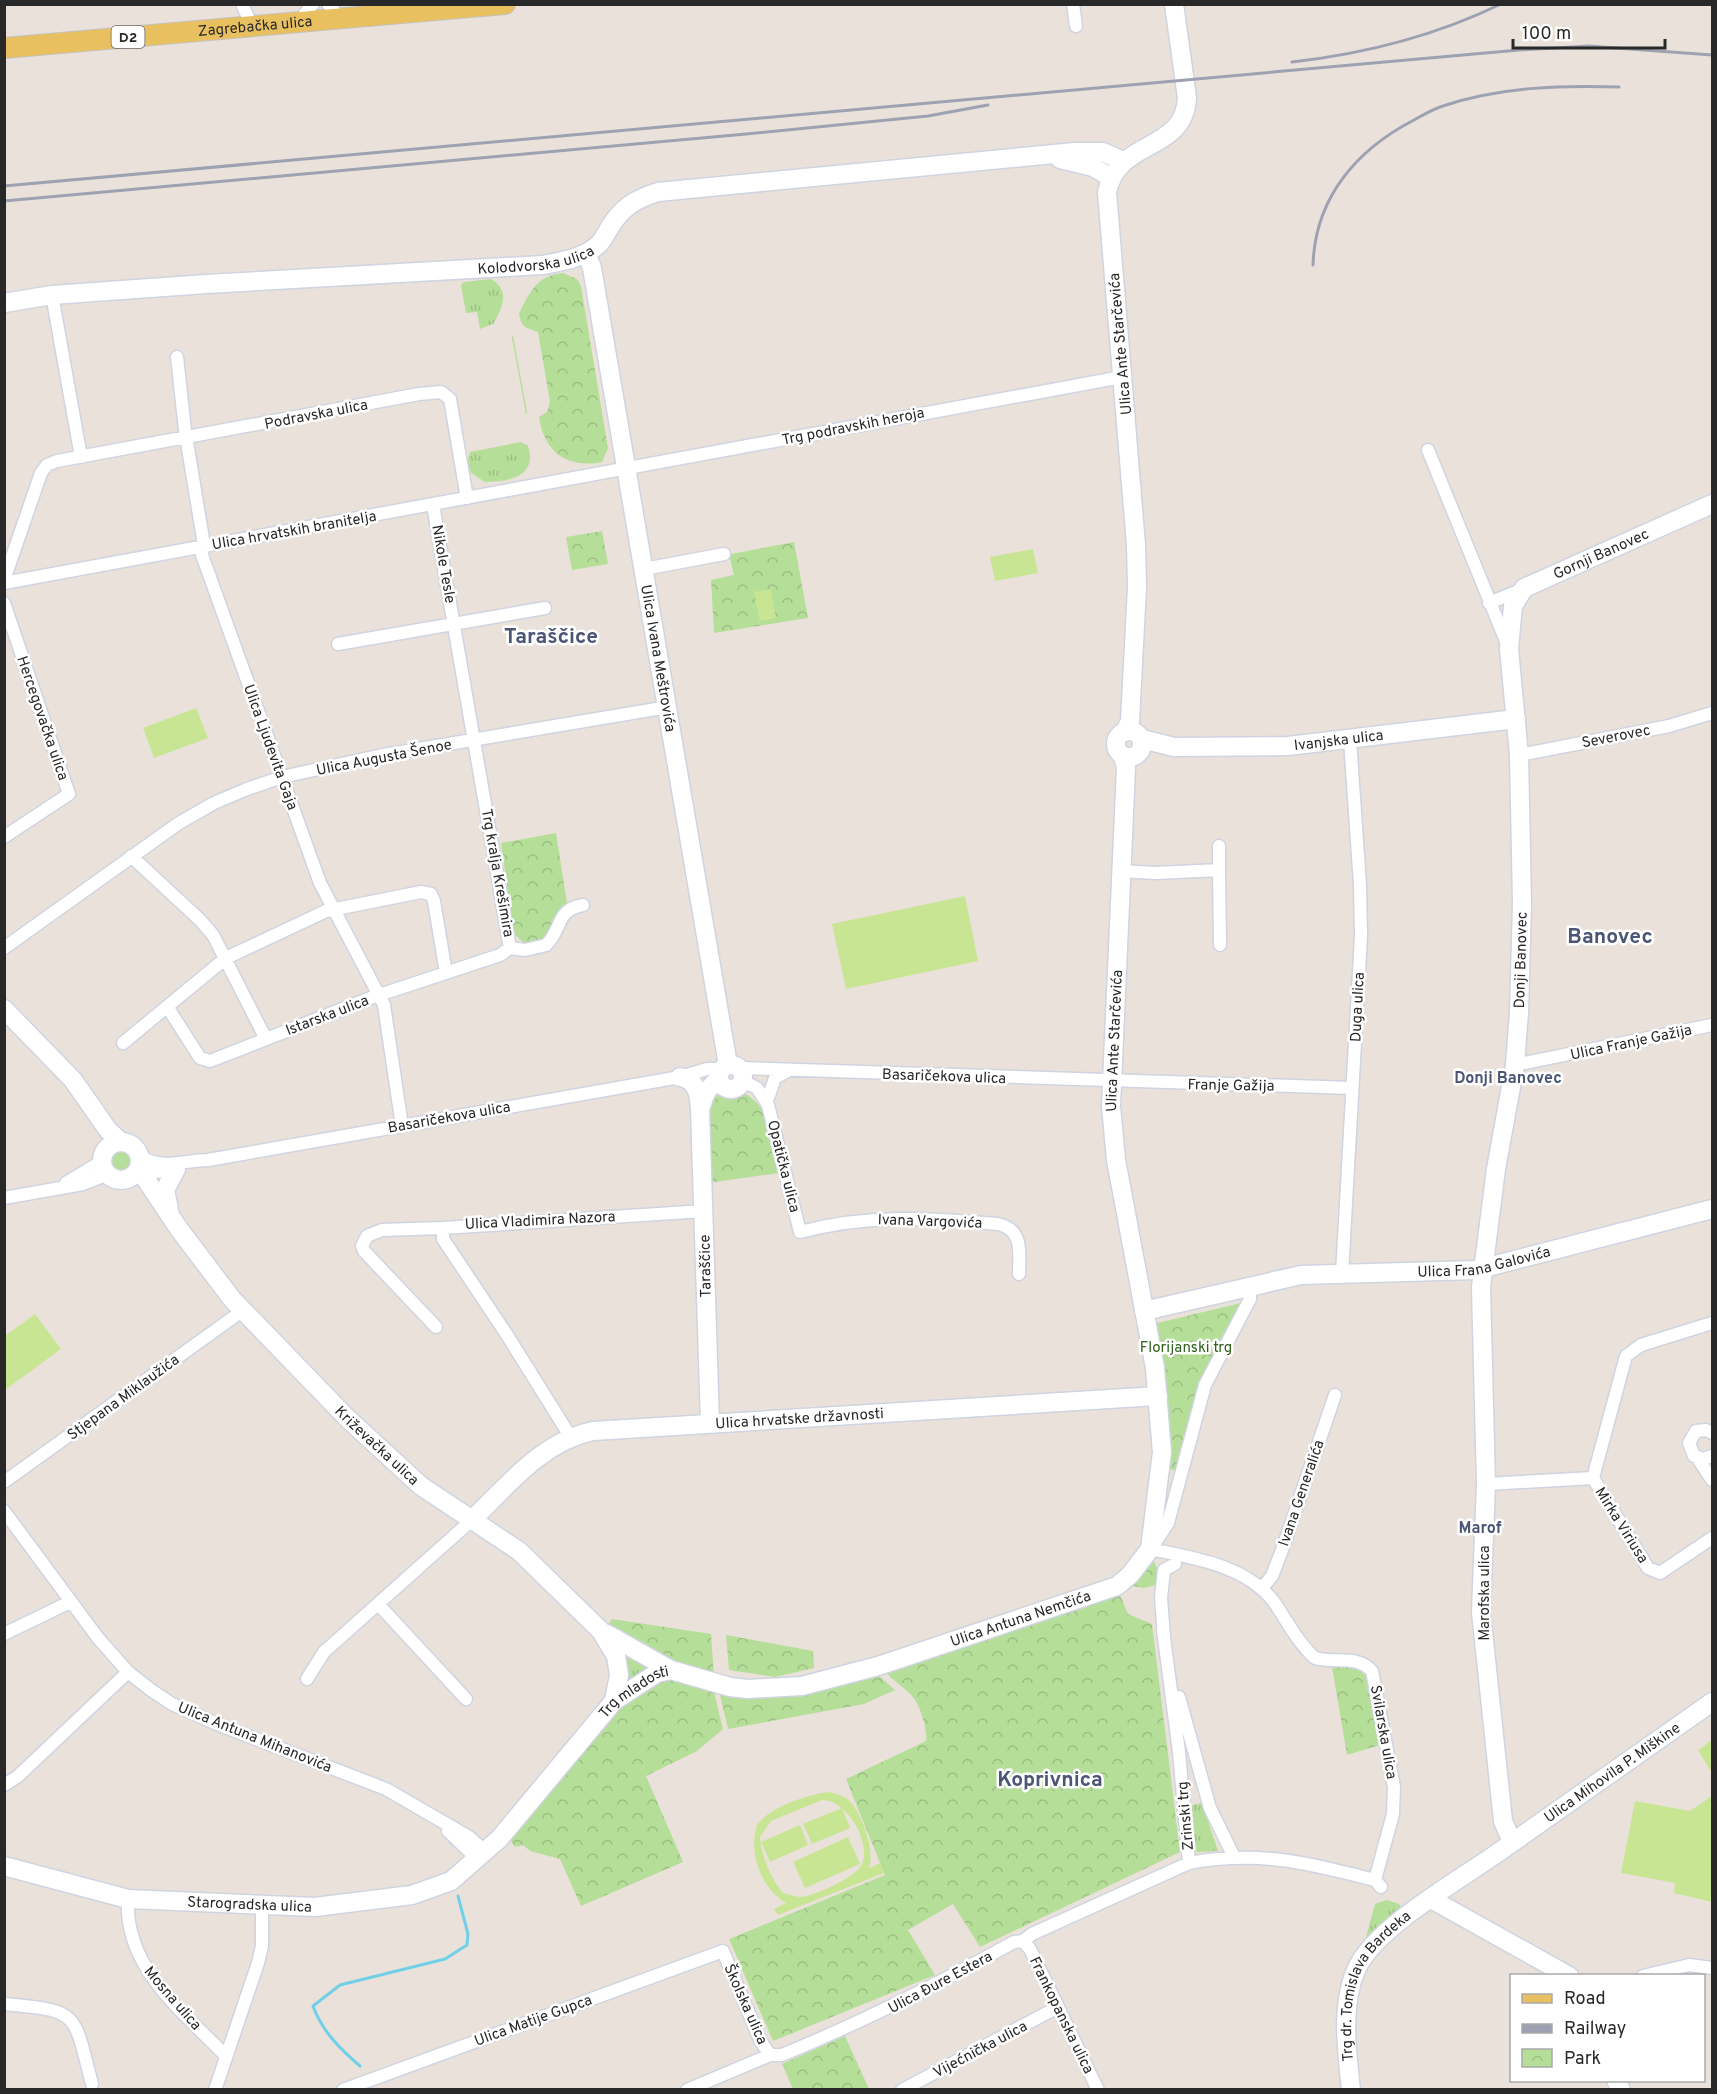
<svg xmlns="http://www.w3.org/2000/svg" width="1717" height="2094" viewBox="0 0 1717 2094" font-family="Overpass,sans-serif">
<style>
.grass{fill:url(#grass-tufts)}
.park{fill:url(#park-crowns)}
.garden{fill:#b5de98}
.pitch{fill:#c8e594;fill-rule:evenodd}
.lines{fill:none;stroke-linecap:round;stroke-linejoin:round}
.stream{stroke:#71d0e8;stroke-width:3}
.street-casing{stroke:#cfd4e0;stroke-width:15}
.secondary-casing{stroke:#cfd4e0;stroke-width:21}
.primary-casing{stroke:#c3c3c3;stroke-width:22}
.street{stroke:#fff;stroke-width:12}
.secondary{stroke:#fff;stroke-width:18}
.primary{stroke:#e9c05f;stroke-width:20}
.rail{stroke:#9da1b1;stroke-width:3}
.labels{text-anchor:middle;stroke-width:5;stroke-linejoin:round;paint-order:stroke}
.shield{fill:#fff;stroke:#686868;stroke-width:1.5}
.shield-label{font-size:14px;font-weight:bold;fill:#282828}
.street-label{font-size:15px;fill:#282828;stroke:#fff}
.park-label{font-size:15px;fill:#2f601c;stroke:#fff}
.neighbourhood-label{font-size:16px;font-weight:bold;fill:#4b5576;stroke:#fff}
.district-label{font-size:21px;font-weight:bold;fill:#4b5576;stroke:#fff}
</style>
<defs>
<pattern id="grass-tufts" width="24" height="20" patternUnits="userSpaceOnUse" patternTransform="scale(1.5)"><rect width="24" height="20" fill="#b5de98"/><path d="M3 7l-1-3M5 7V3M7 7l1-3M15 17l-1-3M17 17v-4M19 17l1-3" fill="none" stroke="#9cbe83"/></pattern>
<pattern id="park-crowns" width="20" height="18" patternUnits="userSpaceOnUse" patternTransform="scale(1.5)"><rect width="20" height="18" fill="#b5de98"/><path d="M2 6a3 3 0 1 1 6 0M12 15a3 3 0 1 1 6 0" fill="none" stroke="#9cbe83"/></pattern>
</defs>
<rect width="100%" height="100%" fill="#eae2da"/>
<path class="grass" d="M 491,279 C 511,290 502,310 493,324 L 480,329 L 477,312 L 466,313 L 461,285 L 464,282 Z
M 513,335 L 527,412 L 526,414 L 512,338 Z
M 521,442 L 528,446 C 538,476 509,482 485,482 L 471,473 L 467,461 L 470,452 Z
M 621,1650 L 649,1667 L 629,1681 Z
M 1202,1803 L 1218,1851 L 1196,1852 L 1192,1805 Z
M 1387,1900 L 1399,1904 L 1402,1909 L 1365,1941 L 1375,1904 Z"/>
<path class="park" d="M 563,273 L 577,279 L 581,286 L 608,448 L 602,462 C 567,469 544,452 539,417 L 547,412 L 550,402 L 538,332 C 526,327 522,329 519,314 C 529,292 538,275 563,273 Z
M 602,531 L 608,564 L 572,570 L 566,537 Z
M 794,542 L 808,618 L 714,633 L 711,580 L 734,575 L 730,558 L 726,555 Z
M 556,833 L 567,903 C 554,911 552,929 542,941 L 524,943 L 514,934 L 501,843 Z
M 740,1091 C 773,1106 773,1141 779,1173 L 708,1183 C 707,1154 697,1112 721,1092 L 727,1095 Z
M 1241,1303 L 1199,1385 L 1176,1470 L 1167,1469 L 1153,1324 Z
M 1150,1560 L 1154,1561 L 1158,1571 L 1155,1585 L 1144,1588 L 1131,1586 L 1129,1584 Z
M 1118,1590 L 1128,1614 L 1152,1624 L 1180,1852 L 980,1947 L 953,1904 L 908,1930 L 935,1975 L 773,2041 L 729,1939 L 885,1875 L 846,1779 L 926,1741 C 928,1730 920,1705 912,1696 C 904,1686 892,1682 885,1670 Z
M 612,1619 L 711,1634 L 714,1677 L 662,1659 L 606,1627 Z
M 726,1635 L 813,1651 L 814,1668 L 775,1677 L 729,1670 Z
M 1354,1666 L 1369,1678 L 1380,1745 L 1347,1755 L 1332,1667 Z
M 877,1674 L 895,1690 L 864,1704 L 728,1729 L 720,1695 L 797,1697 Z
M 671,1676 L 713,1688 L 723,1729 L 697,1751 L 646,1776 L 683,1862 L 581,1906 L 560,1859 L 530,1851 L 523,1845 L 515,1847 L 509,1838 L 614,1713 L 649,1682 Z
M 845,2036 L 869,2089 L 793,2089 L 782,2064 Z"/>
<path class="garden" d="M106 1161a14 14 0 1 1 28 0a14 14 0 1 1-28 0Z"/>
<path class="pitch" d="M 1033,549 L 1038,573 L 995,581 L 990,557 Z
M 771,589 L 776,618 L 760,621 L 754,592 Z
M 196,708 L 208,738 L 154,758 L 143,728 Z
M 965,896 L 978,961 L 846,989 L 832,924 Z
M 35,1314 L 61,1349 L 5,1390 L 5,1336 Z
M 1712,1740 L 1712,1773 L 1698,1750 Z
M 829,1792 C 834,1793 841,1795 846,1798 C 861,1808 876,1852 869,1868 L 880,1863 L 884,1873 L 778,1915 L 774,1909 L 786,1903 C 761,1889 748,1852 757,1825 C 770,1807 806,1795 829,1792 ZM 822,1800 C 847,1800 871,1841 862,1864 C 858,1876 815,1896 801,1897 C 795,1897 789,1894 783,1893 C 771,1879 761,1855 760,1837 L 771,1821 Z
M 1712,1796 L 1712,1902 L 1674,1893 L 1675,1883 L 1621,1873 L 1635,1801 L 1690,1811 Z
M 842,1808 L 850,1828 L 812,1844 L 803,1824 Z
M 800,1825 L 808,1845 L 770,1862 L 761,1842 Z
M 848,1837 L 860,1864 L 805,1888 L 793,1862 Z"/>
<g class="lines">
<path class="stream" d="M 360,2066 C 340,2049 322,2031 313,2006 L 340,1985 L 445,1959 L 467,1945 L 468,1934 L 458,1896"/>
<defs>
<path id="street" d="M 242,4 L 252,26
M 328,4 L 340,18
M 1073,4 L 1076,26
M 299,21 L 313,4
M 52,295 L 81,457
M 177,357 L 185,430 L 203,539 L 202,555 L 320,883 L 384,1005 L 402,1126
M 1428,450 L 1508,646
M 433,505 L 510,948 L 525,950 L 546,945 C 563,929 555,910 583,905
M 644,569 L 724,554
M 4,580 L 41,473 L 47,465 L 57,461 L 419,394 L 441,392 L 450,399 L 467,498
M 4,583 L 1122,377
M 4,603 L 69,794 L 4,837
M 1489,603 L 1523,589
M 338,644 L 545,608
M 1519,755 L 1669,726 L 1712,713
M 131,856 L 200,920 L 213,935 L 266,1039
M 1219,870 L 1219,846
M 1120,871 L 1156,873 L 1219,870 L 1220,945
M 4,948 L 179,823 L 214,803 L 247,789 L 282,777 L 383,755 L 668,707
M 168,1008 L 200,1058 L 210,1061 L 373,997 L 500,955 L 510,948
M 123,1043 L 226,958 L 326,911 L 421,892 L 431,894 L 434,901 L 446,973
M 1515,1065 L 1712,1025
M 740,1068 L 1352,1088
M 743,1081 L 757,1088 L 768,1105 L 800,1232 C 868,1214 928,1218 998,1224 C 1024,1230 1019,1252 1019,1274
M 767,1101 L 775,1078 L 789,1070
M 139,1155 C 159,1171 185,1160 208,1160 L 680,1077 L 707,1069 L 721,1069
M 139,1169 L 155,1172 L 179,1170
M 66,1183 L 101,1162
M 4,1198 L 83,1184 L 106,1175
M 1342,1274 L 1361,936 L 1360,885 L 1350,740
M 436,1327 L 364,1251 L 362,1246 L 367,1236 L 382,1230 L 443,1228
M 1712,1433 L 1706,1430 L 1696,1431 L 1689,1443 L 1694,1456 L 1703,1459 L 1712,1456
M 570,1436 L 507,1335 L 443,1239 L 443,1228 L 704,1211
M 1697,1457 L 1712,1480
M 1593,1478 L 1626,1356 L 1641,1345 L 1712,1323
M 1593,1478 L 1648,1568 L 1660,1573 L 1712,1538
M 4,1482 L 242,1311
M 1486,1484 L 1593,1478
M 4,1511 L 98,1638 L 128,1672 L 151,1690 L 172,1704 L 217,1724 L 386,1789 L 469,1837 L 485,1851
M 1150,1549 C 1193,1558 1246,1565 1274,1602 C 1287,1621 1298,1643 1315,1658 C 1335,1664 1356,1654 1372,1671 L 1394,1787 L 1393,1814 L 1375,1880
M 1151,1549 L 1168,1523 L 1205,1385 L 1250,1299 L 1250,1287
M 1262,1588 L 1272,1576 L 1282,1550 L 1335,1395
M 378,1604 L 466,1699
M 1163,1630 L 1179,1752 L 1189,1863 C 1259,1850 1308,1863 1375,1880 L 1381,1887
M 4,1634 L 70,1602
M 1164,1636 L 1161,1598 L 1164,1570 L 1175,1564
M 307,1679 L 324,1652 L 473,1519
M 1179,1697 L 1210,1808 L 1234,1857
M 4,1785 L 17,1777 L 128,1672
M 448,1831 L 471,1853 L 479,1856
M 128,1899 C 124,1967 182,2011 225,2055
M 1023,1941 L 1030,1949 L 1098,2090
M 1643,1976 L 1689,1965 L 1712,1968
M 4,2004 C 80,2011 73,2011 92,2084
M 215,2090 L 258,1963 L 262,1946 L 262,1907
M 343,2090 L 723,1951 L 760,2040 L 770,2055
M 687,2090 L 770,2055 L 782,2055 C 862,2022 938,1984 1014,1942 L 1023,1941 L 1032,1934 L 1189,1863
M 902,2090 L 1058,2007"/>
<g id="secondary">
<path d="M 1060,159 L 1093,167 L 1112,178"/>
<path id="s1" d="M 586,253 L 592,268 L 728,1065"/>
<path id="s2" d="M 4,303 L 52,295 L 206,284 L 543,265 C 563,261 585,258 600,243 C 604,238 607,232 610,227 C 622,207 636,199 658,192 L 1075,152 L 1103,152 L 1123,161"/>
<circle cx="1129" cy="744" r="13"/>
<path d="M 1125,732 L 1130,721 L 1137,587 L 1136,545 L 1107,192 C 1118,138 1184,153 1187,98 L 1174,4"/>
<path id="s3" d="M 1142,739 L 1174,747 L 1288,746 L 1516,719"/>
<path d="M 4,1009 L 73,1080 L 108,1130 L 121,1142"/>
<circle cx="731" cy="1077" r="12"/>
<path d="M 680,1077 C 697,1080 699,1094 700,1109"/>
<circle cx="121" cy="1161" r="19"/>
<path id="s4" d="M 139,1169 L 179,1229 L 232,1299 L 348,1419 L 421,1486 L 519,1551 L 601,1631 L 616,1656 L 619,1675 L 614,1701"/>
<path d="M 169,1209 L 165,1190 L 175,1171"/>
<path id="s5" d="M 1144,1311 L 1301,1275 L 1476,1270 L 1712,1209"/>
<path d="M 710,1423 L 700,1109 L 706,1092 L 719,1078"/>
<path id="s6" d="M 473,1519 C 508,1485 543,1441 593,1431 L 1158,1396"/>
<path d="M 607,1634 L 671,1670"/>
<path id="s7" d="M 1512,1842 L 1503,1821 L 1481,1612 L 1486,1484 L 1481,1287 L 1496,1169 L 1515,1065 L 1519,1012 L 1522,903 L 1519,755 L 1509,649 L 1513,606 L 1524,588 L 1712,504"/>
<path id="s8" d="M 4,1866 L 128,1899 L 315,1907 L 412,1895 L 451,1881 L 499,1839 L 614,1701 L 657,1673 L 671,1670 L 730,1687 L 748,1689 L 802,1686 L 878,1666 L 1117,1586 L 1130,1575 L 1150,1549 L 1162,1452 L 1155,1368 L 1116,1160 L 1111,1106 L 1126,768 L 1123,756"/>
<path d="M 1431,1899 L 1569,1976"/>
<path d="M 1616,2080 L 1621,2090"/>
<path id="s9" d="M 1351,2090 C 1347,2052 1340,2004 1357,1968 C 1375,1928 1459,1880 1496,1854 C 1568,1803 1640,1753 1712,1702"/>
</g>
<g id="primary">
<path id="s10" d="M 4,48 L 505,4"/>
</g>
</defs>
<use href="#street" class="street-casing"/>
<use href="#secondary" class="secondary-casing"/>
<use href="#primary" class="primary-casing"/>
<use href="#street" class="street"/>
<use href="#secondary" class="secondary"/>
<use href="#primary" class="primary"/>
<path class="rail" d="M 1292,62 C 1363,54 1437,35 1501,4
M 4,186 L 1519,50 L 1589,46 L 1712,55
M 4,201 L 746,134 L 928,116 L 988,105
M 1313,265 C 1315,198 1356,150 1414,120 C 1423,115 1433,109 1443,106 C 1500,87 1560,85 1619,87"/>
</g>
<g class="labels">
<rect class="shield" x="111.5" y="26" width="33" height="22" rx="4.5"/>
<g class="shield-label">
<text x="128" y="42">D2</text>
</g>
<g class="street-label">
<text dy="5" stroke="none"><textPath href="#s10" startOffset="252">Zagrebačka ulica</textPath></text>
<text dy="5" stroke="none"><textPath href="#s2" startOffset="534">Kolodvorska ulica</textPath></text>
<text transform="translate(1120 344) rotate(-95)" y="5">Ulica Ante Starčevića</text>
<text transform="translate(316 414) rotate(-11)" y="5">Podravska ulica</text>
<text transform="translate(853 426) rotate(-11)" y="5">Trg podravskih heroja</text>
<text transform="translate(294 530) rotate(-10)" y="5">Ulica hrvatskih branitelja</text>
<text dy="5" stroke="none"><textPath href="#s7" startOffset="1348">Gornji Banovec</textPath></text>
<text transform="translate(444 564) rotate(80)" y="5">Nikole Tesle</text>
<text dy="5" stroke="none"><textPath href="#s1" startOffset="412">Ulica Ivana Meštrovića</textPath></text>
<text transform="translate(43 718) rotate(71)" y="5">Hercegovačka ulica</text>
<text transform="translate(1616 736) rotate(-11)" y="5">Severovec</text>
<text dy="5" stroke="none"><textPath href="#s3" startOffset="198">Ivanjska ulica</textPath></text>
<text transform="translate(271 747) rotate(70)" y="5">Ulica Ljudevita Gaja</text>
<text transform="translate(384 757) rotate(-11)" y="5">Ulica Augusta Šenoe</text>
<text transform="translate(498 873) rotate(80)" y="5">Trg kralja Krešimira</text>
<text dy="5" stroke="none"><textPath href="#s7" startOffset="888">Donji Banovec</textPath></text>
<text transform="translate(1357 1007) rotate(-87)" y="5">Duga ulica</text>
<text transform="translate(327 1015) rotate(-21)" y="5">Istarska ulica</text>
<text dy="5" stroke="none"><textPath href="#s8" startOffset="1791">Ulica Ante Starčevića</textPath></text>
<text transform="translate(1631 1042) rotate(-12)" y="5">Ulica Franje Gažija</text>
<text transform="translate(944 1076) rotate(2)" y="5">Basaričekova ulica</text>
<text transform="translate(1231 1085) rotate(1)" y="5">Franje Gažija</text>
<text transform="translate(449 1117) rotate(-10)" y="5">Basaričekova ulica</text>
<text transform="translate(784 1166) rotate(76)" y="5">Opatička ulica</text>
<text transform="translate(540 1220) rotate(-3)" y="5">Ulica Vladimira Nazora</text>
<text transform="translate(930 1221) rotate(2)" y="5">Ivana Vargovića</text>
<text dy="5" stroke="none"><textPath href="#s5" startOffset="345">Ulica Frana Galovića</textPath></text>
<text transform="translate(705 1266) rotate(-91)" y="5">Taraščice</text>
<text transform="translate(123 1397) rotate(-36)" y="5">Stjepana Miklaužića</text>
<text dy="5" stroke="none"><textPath href="#s6" startOffset="358">Ulica hrvatske državnosti</textPath></text>
<text dy="5" stroke="none"><textPath href="#s4" startOffset="366">Križevačka ulica</textPath></text>
<text transform="translate(1301 1493) rotate(-71)" y="5">Ivana Generalića</text>
<text transform="translate(1622 1525) rotate(58)" y="5">Mirka Viriusa</text>
<text transform="translate(1484 1593) rotate(-90)" y="5">Marofska ulica</text>
<text dy="5" stroke="none"><textPath href="#s8" startOffset="1126">Ulica Antuna Nemčića</textPath></text>
<text dy="5" stroke="none"><textPath href="#s8" startOffset="720">Trg mladosti</textPath></text>
<text transform="translate(1384 1732) rotate(80)" y="5">Svilarska ulica</text>
<text transform="translate(255 1737) rotate(22)" y="5">Ulica Antuna Mihanovića</text>
<text dy="5" stroke="none"><textPath href="#s9" startOffset="447">Ulica Mihovila P. Miškine</textPath></text>
<text transform="translate(1185 1816) rotate(-95)" y="5">Zrinski trg</text>
<text dy="5" stroke="none"><textPath href="#s8" startOffset="250">Starogradska ulica</textPath></text>
<text transform="translate(940 1982) rotate(-28)" y="5">Ulica Đure Estera</text>
<text dy="5" stroke="none"><textPath href="#s9" startOffset="114">Trg dr. Tomislava Bardeka</textPath></text>
<text transform="translate(173 1998) rotate(49)" y="5">Mosna ulica</text>
<text transform="translate(746 2004) rotate(66)" y="5">Školska ulica</text>
<text transform="translate(1062 2015) rotate(64)" y="5">Frankopanska ulica</text>
<text transform="translate(533 2020) rotate(-20)" y="5">Ulica Matije Gupca</text>
<text transform="translate(980 2049) rotate(-28)" y="5">Vijećnička ulica</text>
</g>
<g class="park-label">
<text x="1186" y="1352">Florijanski trg</text>
</g>
<g class="neighbourhood-label">
<text x="1508" y="1083">Donji Banovec</text>
<text x="1480" y="1533">Marof</text>
</g>
<g class="district-label">
<text x="551" y="643">Taraščice</text>
<text x="1610" y="943">Banovec</text>
<text x="1050" y="1786">Koprivnica</text>
</g>
</g>
<rect width="1717" height="2094" fill="none" stroke="#282828" stroke-width="12"/>
<rect x="1510" y="1974" width="195" height="108" fill="#ffffff" stroke="#a9a9a9" stroke-width="1.5"/>
<rect x="1522" y="1994" width="30" height="9" fill="#e9c05f" stroke="#a9a9a9" stroke-width="1.5"/>
<text x="1564" y="2004" font-size="18" fill="#282828">Road</text>
<rect x="1522" y="2024" width="30" height="9" fill="#9da1b1" stroke="#a9a9a9" stroke-width="1.5"/>
<text x="1564" y="2034" font-size="18" fill="#282828">Railway</text>
<rect x="1522" y="2049" width="30" height="18" fill="url(#park-crowns)" stroke="#a9a9a9" stroke-width="1.5"/>
<text x="1564" y="2064" font-size="18" fill="#282828">Park</text>
<path d="M1513 39v9h152v-9" fill="none" stroke="#282828" stroke-width="3"/>
<text x="1522" y="39" font-size="18" fill="#282828" stroke="#ffffff" stroke-width="4.5" paint-order="stroke">100 m</text>
</svg>
